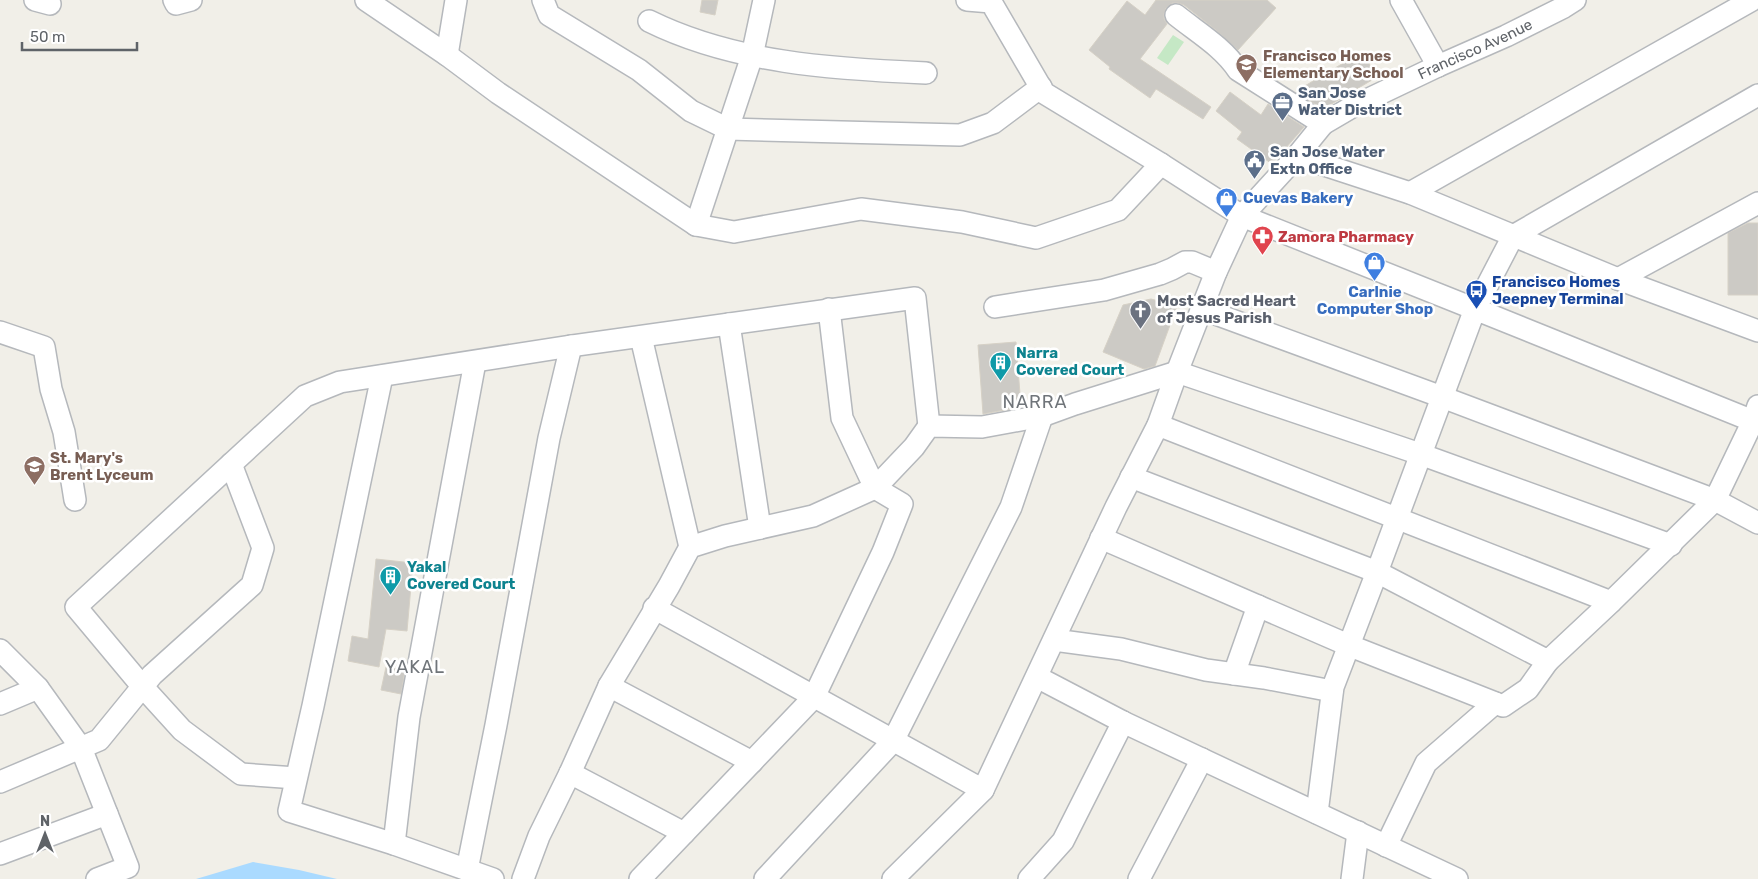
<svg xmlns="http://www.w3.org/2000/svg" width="1758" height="879" viewBox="0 0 1758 879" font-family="Rubik,sans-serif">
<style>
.green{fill:#c5e8c5}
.water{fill:#aadaff}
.building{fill:#cccac5;stroke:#d6d1c6}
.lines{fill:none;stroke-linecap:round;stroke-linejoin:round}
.minor-casing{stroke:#b5b8bc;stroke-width:24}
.minor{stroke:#fff;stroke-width:21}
.labels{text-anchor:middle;stroke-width:5;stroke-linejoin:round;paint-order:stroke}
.street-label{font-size:15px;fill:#5f6368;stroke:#fff}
.education-label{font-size:15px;font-weight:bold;fill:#785e54;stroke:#fff;text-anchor:start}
.service-label{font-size:15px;font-weight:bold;fill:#4e5e75;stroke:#fff;text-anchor:start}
.shop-label{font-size:15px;font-weight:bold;fill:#366cbe;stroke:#fff;text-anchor:start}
.health-label{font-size:15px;font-weight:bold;fill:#be3a42;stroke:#fff;text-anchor:start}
.transit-label{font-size:15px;font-weight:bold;fill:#164399;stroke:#fff;text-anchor:start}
.worship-label{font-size:15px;font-weight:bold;fill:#5b616d;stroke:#fff;text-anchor:start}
.culture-label{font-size:15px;font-weight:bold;fill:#0d838f;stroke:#fff;text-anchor:start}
.quarter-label{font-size:18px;letter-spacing:1px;fill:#70757a;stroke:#fff}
</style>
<rect width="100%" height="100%" fill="#f1efe8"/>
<path class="green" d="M 1173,35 L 1184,42 L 1168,65 L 1157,58 Z"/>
<path class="water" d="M 253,862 L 299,870 L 337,879 L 196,879 Z"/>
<path class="building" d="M 702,0 L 718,0 L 715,15 L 700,12 Z
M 1156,0 L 1267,0 L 1276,8 L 1238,50 L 1217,31 L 1184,5 L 1178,3 L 1172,3 L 1166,8 L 1164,14 L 1164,19 L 1167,24 L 1140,59 L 1211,107 L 1203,119 L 1156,89 L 1150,98 L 1109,69 L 1110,67 L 1089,50 L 1127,1 L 1145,15 Z
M 1362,52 L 1377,77 L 1323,109 L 1302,96 L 1298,90 Z
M 1230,92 L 1261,115 L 1268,104 L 1304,127 L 1272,164 L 1237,139 L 1242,132 L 1216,111 Z
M 1748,223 L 1758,223 L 1758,295 L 1728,295 L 1728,233 Z
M 1151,299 L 1177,306 L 1155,366 L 1144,369 L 1103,352 L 1123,305 Z
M 1016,342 L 1021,407 L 983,414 L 978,345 Z
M 376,559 L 413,563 L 407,631 L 386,629 L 379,667 L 348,661 L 352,636 L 368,639 Z
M 386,667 L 405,670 L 401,694 L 381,690 Z"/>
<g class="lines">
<defs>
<g id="minor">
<path d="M 35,0 L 50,4"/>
<path d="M 174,0 L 176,4 L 191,0"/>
<path d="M 366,0 L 447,55 L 498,93 L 696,225 L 734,232 L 861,209 L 962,222 L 1036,238 L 1118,210 L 1161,164"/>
<path d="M 543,0 L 549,15 L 639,70 L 691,111 L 728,129 L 960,135 L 993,123 L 1041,87"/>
<path d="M 967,0 L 991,2 L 1044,93 L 1161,164 L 1242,216 L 1475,309 L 1513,236 L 1758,95"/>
<path d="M 1401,0 L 1438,66"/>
<path d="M 1176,15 C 1197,32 1223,47 1238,70 L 1323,124"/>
<path d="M 649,21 C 734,63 833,69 926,73"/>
<path d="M 447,55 L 456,0"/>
<path d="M 1297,156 L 1410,193 L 1618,279 L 1758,331"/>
<path d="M 1410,193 L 1752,0"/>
<path d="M 696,225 L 752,56 L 764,0"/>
<path d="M 1618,279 L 1758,203"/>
<path d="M 995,307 L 1104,290 L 1160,274 L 1172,269 L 1185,262 L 1192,262 L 1216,272"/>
<path d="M 1202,309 L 1442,397 L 1715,500 L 1758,523"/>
<path d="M 729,324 L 760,528"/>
<path d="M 0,332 L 44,347 L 51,389 L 64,432 L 75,500"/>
<path d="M 641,337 L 690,547"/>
<path d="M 382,376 L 313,706 L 289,811 L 394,844 L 493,879"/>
<path d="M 1158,425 L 1611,602"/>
<path d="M 1131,477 L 1377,572 L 1548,661 L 1611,602 L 1715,500 L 1753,421 L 1758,406"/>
<path d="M 1101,538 L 1348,645 L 1503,706 L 1528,689 L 1548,661"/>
<path d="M 654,608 L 983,790"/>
<path d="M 1054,640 L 1121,649 L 1206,670 L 1264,678 L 1332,691"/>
<path d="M 0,650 L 38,688 L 81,748 L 128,867 L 97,879"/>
<path d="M 1234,674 L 1258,606"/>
<path d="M 1037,677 L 1123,722 L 1457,879"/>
<path d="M 609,686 L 752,762"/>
<path d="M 0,704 L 38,688"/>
<path d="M 570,773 L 684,833"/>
<path d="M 296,778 L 241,774 L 182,730 L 142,686 L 76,607 L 305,396 L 340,382 L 571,346 L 915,298 L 929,426"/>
<path d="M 0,782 L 99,740 L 152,675 L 252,585 L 263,548 L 231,464"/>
<path d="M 1317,813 L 1333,687 L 1377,572 L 1475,309 L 1758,423"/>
<path d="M 394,844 L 409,717 L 475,362"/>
<path d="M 1386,846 L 1426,763 L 1495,703"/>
<path d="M 0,854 L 107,814"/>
<path d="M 467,870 L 496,725 L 549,438 L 571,346"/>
<path d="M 523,879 L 539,836 L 570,773 L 609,686 L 669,586 L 690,547 L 725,536 L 813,516 L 875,488 L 914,447 L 929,426 L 982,427 L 1042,416 L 1075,404 L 1177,372 L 1420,454 L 1671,545"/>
<path d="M 640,879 L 814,697 L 883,552 L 902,504 L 875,488 L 842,418 L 829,309"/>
<path d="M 765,879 L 893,741 L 1011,507 L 1042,416"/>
<path id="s1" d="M 893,879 L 983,790 L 1116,507 L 1158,425 L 1177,372 L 1216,272 L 1242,216 L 1297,156 L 1323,124 L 1352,107 L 1438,66 L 1506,36 L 1564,7 L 1575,0"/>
<path d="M 1029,879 L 1063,841 L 1123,722"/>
<path d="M 1139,879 L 1202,759"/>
<path d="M 1352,879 L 1358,832"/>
</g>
</defs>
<use href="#minor" class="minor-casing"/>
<use href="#minor" class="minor"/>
</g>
<defs>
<symbol id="school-pin" viewBox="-11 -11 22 30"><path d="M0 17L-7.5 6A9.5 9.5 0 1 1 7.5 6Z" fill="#8d6e63" stroke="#fff"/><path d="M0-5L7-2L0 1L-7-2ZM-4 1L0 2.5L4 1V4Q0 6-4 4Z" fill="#fff"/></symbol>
<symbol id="office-pin" viewBox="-11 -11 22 30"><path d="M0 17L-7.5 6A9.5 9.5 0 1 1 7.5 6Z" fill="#5c6f8a" stroke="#fff"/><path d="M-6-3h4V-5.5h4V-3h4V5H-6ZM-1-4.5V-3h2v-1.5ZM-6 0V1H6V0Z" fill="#fff"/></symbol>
<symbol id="civic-pin" viewBox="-11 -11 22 30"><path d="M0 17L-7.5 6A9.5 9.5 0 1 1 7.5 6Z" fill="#5c6f8a" stroke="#fff"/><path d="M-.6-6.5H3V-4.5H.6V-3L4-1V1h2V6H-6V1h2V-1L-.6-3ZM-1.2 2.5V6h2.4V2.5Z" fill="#fff"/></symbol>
<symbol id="shop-pin" viewBox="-11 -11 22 30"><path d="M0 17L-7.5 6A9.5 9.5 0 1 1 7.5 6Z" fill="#3f7fe0" stroke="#fff"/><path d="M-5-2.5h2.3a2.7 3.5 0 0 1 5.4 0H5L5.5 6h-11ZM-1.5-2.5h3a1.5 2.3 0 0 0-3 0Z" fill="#fff"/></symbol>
<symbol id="pharmacy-pin" viewBox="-11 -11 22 30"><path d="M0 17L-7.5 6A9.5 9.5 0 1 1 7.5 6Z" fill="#e0444e" stroke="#fff"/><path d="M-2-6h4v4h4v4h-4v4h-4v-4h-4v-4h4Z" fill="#fff"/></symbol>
<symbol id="bus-pin" viewBox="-11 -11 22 30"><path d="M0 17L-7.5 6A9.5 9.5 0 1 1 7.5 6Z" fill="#1a4fb4" stroke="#fff"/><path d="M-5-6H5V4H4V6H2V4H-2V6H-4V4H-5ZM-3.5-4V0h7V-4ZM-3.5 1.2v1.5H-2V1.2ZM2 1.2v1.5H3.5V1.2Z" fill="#fff"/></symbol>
<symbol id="church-pin" viewBox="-11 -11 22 30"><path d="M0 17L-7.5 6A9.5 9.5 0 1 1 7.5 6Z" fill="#6b7280" stroke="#fff"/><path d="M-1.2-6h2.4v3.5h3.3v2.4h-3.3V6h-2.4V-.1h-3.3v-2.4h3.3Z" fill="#fff"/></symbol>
<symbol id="building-pin" viewBox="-11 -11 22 30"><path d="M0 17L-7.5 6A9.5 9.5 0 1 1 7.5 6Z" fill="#0f9aa8" stroke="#fff"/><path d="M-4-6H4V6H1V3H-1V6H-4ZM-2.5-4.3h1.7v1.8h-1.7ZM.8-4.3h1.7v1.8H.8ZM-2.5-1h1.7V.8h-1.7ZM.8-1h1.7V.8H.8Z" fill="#fff"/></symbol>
</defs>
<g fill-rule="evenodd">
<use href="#school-pin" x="1234" y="52" width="25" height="34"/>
<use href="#office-pin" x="1270" y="90" width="25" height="34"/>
<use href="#civic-pin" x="1242" y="148" width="25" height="34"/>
<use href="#shop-pin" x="1214" y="186" width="25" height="34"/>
<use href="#pharmacy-pin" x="1250" y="224" width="25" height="34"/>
<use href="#shop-pin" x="1362" y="250" width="25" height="34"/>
<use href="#bus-pin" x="1464" y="278" width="25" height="34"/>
<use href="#church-pin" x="1128" y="298" width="25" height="34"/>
<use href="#building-pin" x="988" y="350" width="25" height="34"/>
<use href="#school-pin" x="22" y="454" width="25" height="34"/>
<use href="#building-pin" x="378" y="564" width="25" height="34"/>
</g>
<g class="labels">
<g class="street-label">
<text dy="5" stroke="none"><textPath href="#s1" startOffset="1049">Francisco Avenue</textPath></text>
</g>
<g class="education-label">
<text x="1263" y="61">Francisco Homes<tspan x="1263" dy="17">Elementary School</tspan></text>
<text x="50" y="463">St. Mary's<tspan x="50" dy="17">Brent Lyceum</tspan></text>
</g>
<g class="service-label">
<text x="1298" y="98">San Jose<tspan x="1298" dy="17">Water District</tspan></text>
<text x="1270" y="157">San Jose Water<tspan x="1270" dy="17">Extn Office</tspan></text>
</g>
<g class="shop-label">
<text x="1243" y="203">Cuevas Bakery</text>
<text x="1375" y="297" text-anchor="middle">Carlnie<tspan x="1375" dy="17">Computer Shop</tspan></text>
</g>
<g class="health-label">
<text x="1278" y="242">Zamora Pharmacy</text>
</g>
<g class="transit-label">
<text x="1492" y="287">Francisco Homes<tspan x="1492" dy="17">Jeepney Terminal</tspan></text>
</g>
<g class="worship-label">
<text x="1157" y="306">Most Sacred Heart<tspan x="1157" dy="17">of Jesus Parish</tspan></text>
</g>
<g class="culture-label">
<text x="1016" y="358">Narra<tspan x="1016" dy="17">Covered Court</tspan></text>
<text x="407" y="572">Yakal<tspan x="407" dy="17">Covered Court</tspan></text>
</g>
<g class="quarter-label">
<text x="1035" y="408">NARRA</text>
<text x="415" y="673">YAKAL</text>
</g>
</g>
<g transform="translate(45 834)" stroke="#ffffff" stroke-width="4" paint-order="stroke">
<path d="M0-4L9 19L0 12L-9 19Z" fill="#5f6368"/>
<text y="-8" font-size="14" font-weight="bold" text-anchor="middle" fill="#5f6368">N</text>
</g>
<path d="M22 42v8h115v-8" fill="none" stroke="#5f6368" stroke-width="2.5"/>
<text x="30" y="42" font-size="15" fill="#5f6368" stroke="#ffffff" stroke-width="4" paint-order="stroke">50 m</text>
</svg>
